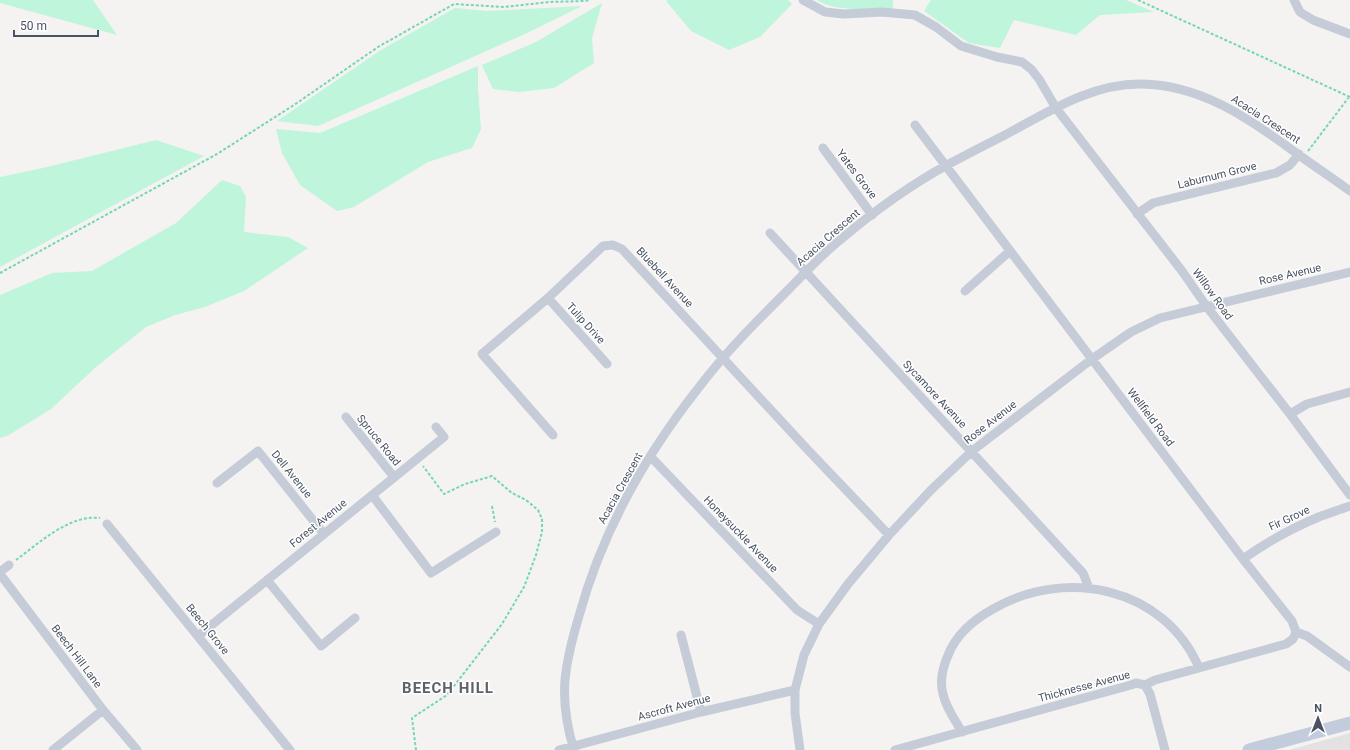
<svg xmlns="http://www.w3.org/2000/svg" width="1350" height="750" viewBox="0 0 1350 750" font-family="Roboto,sans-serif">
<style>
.education{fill:#e3e1e1}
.green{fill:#bef5db}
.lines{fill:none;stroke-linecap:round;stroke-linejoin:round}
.path{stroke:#72d7b4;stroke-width:2;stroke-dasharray:3 2;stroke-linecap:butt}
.street{stroke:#c5ccd8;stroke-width:9}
.secondary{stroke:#c3ccdc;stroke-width:13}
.labels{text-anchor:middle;stroke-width:3;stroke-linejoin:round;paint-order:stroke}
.street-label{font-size:11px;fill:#485262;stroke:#fff}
.district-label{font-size:15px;font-weight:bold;letter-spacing:1px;fill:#5e6168;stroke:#fff}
</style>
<rect width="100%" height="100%" fill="#f5f2f2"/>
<path class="education" d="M 1350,733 L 1350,750 L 1289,750 Z"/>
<path class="green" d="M 0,0 L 93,0 L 117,35 L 0,3 Z
M 668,0 L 788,0 L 792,4 L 760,37 L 729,50 L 691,31 L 666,1 Z
M 817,0 L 893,0 L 893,9 C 873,9 833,12 817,0 Z
M 931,0 L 1126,0 L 1154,12 L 1100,15 L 1076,35 L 1014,20 L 1000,48 L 969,43 L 924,11 Z
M 602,3 L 592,38 L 594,63 L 554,88 L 519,92 L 493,89 L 482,65 L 536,42 Z
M 582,6 L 527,33 L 318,126 L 277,121 L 381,50 L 455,8 L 487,11 Z
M 478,66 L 478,89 L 481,129 L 472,148 L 428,162 L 354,207 L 337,211 L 300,185 L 282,153 L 276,129 L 320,133 Z
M 156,140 L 204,156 L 0,267 L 0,177 L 43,168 Z
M 222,180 L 240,186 L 246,197 L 244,232 L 288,237 L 308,248 L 244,291 L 205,307 L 175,315 L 146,327 L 96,367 L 51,409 L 9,435 L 0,438 L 0,295 L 52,273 L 92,271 L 176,223 Z"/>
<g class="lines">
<path class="path" d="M 1138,0 L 1350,97
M 1308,151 L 1349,97
M 0,273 L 217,154 L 294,105 L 378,47 L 454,4 L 504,7 L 549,2 L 584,1 L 590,0
M 492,506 L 495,522
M 16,560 C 39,543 70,514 100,518
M 416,750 L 412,718 L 447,695 L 502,624 L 524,587 L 536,555 L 542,532 L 542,519 L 538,510 L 526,500 L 512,493 L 492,476 L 465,484 L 444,494 L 423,466"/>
<path class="street" d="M 803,0 L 825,12 L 844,14 L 882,12 L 915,15 L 936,27 L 961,46 L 997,57 L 1022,62 L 1031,69 L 1039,79 L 1056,108 L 1182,271 L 1207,307 L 1290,414 L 1350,495
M 1294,0 L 1300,12 L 1313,20 L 1350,34
M 915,125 L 1243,559 L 1292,621 L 1296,632
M 823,148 L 872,215
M 1137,214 L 1153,203 L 1276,173 L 1290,165 L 1299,154
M 770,233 L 1083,573 L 1089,588
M 965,291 L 1010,251
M 548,298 L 607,364
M 1290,414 L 1307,404 L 1350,392
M 346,417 L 394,477
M 553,435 L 482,354 L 548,298 L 603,246 L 613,245 L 622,249 L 807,449 L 889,535
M 650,456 L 797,610 L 819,624
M 217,483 L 258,451 L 324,534
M 372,495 L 431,573 L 496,532
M 107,524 L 290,750
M 1243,559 C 1268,541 1292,528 1321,516 C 1331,513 1340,509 1350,506
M 0,572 L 9,565
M 0,574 L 103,710 L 137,750
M 267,580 L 321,646 L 355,618
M 1296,632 L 1307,636 L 1350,667
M 681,635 L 701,712
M 198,636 L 444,437 L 436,427
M 1145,685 L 1155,680 L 1286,644 L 1293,639 L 1296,632
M 1145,685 L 1150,694 L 1165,750
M 962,732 C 955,720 946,708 943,694 C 939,680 943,666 949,653 C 957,634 975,619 993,609 C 1065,567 1165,587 1199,668
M 53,750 L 103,710
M 559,750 L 701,712 L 795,690
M 574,750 C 567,727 563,704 565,680 C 567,658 573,636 579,616 C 602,532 646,454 700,386 C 725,353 755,323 784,294 C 802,276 820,256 840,240 C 873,212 909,186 947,165 C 966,155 985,145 1005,135 C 1048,112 1092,83 1142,84 C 1200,85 1247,117 1292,150 C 1311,164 1331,177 1350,191
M 800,750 L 795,713 L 795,690 L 804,655 L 819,624 L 848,584 L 889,535 L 931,490 L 972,451 L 1092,359 L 1131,332 L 1160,318 L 1350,272
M 895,750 L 1131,685 L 1136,683 L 1145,685"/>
<path class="secondary" d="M 1249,750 L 1350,723"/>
</g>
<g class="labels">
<g class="street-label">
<text transform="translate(1266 119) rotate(33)" y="4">Acacia Crescent</text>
<text transform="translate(857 174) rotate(53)" y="4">Yates Grove</text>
<text transform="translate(1217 175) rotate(-14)" y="4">Laburnum Grove</text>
<text transform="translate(828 237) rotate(-41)" y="4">Acacia Crescent</text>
<text transform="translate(1290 274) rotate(-13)" y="4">Rose Avenue</text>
<text transform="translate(665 277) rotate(47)" y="4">Bluebell Avenue</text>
<text transform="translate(1213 294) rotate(54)" y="4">Willow Road</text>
<text transform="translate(586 323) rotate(48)" y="4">Tulip Drive</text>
<text transform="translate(935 394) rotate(47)" y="4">Sycamore Avenue</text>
<text transform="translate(1151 417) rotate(53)" y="4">Wellfield Road</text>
<text transform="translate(990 422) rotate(-38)" y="4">Rose Avenue</text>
<text transform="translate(379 440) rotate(51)" y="4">Spruce Road</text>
<text transform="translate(292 474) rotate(51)" y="4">Dell Avenue</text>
<text transform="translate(620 488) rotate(-61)" y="4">Acacia Crescent</text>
<text transform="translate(1289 518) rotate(-25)" y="4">Fir Grove</text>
<text transform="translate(318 523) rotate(-39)" y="4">Forest Avenue</text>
<text transform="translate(741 534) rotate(46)" y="4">Honeysuckle Avenue</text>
<text transform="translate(208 629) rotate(51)" y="4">Beech Grove</text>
<text transform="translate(77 656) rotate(53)" y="4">Beech Hill Lane</text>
<text transform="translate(1084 686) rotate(-15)" y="4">Thicknesse Avenue</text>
<text transform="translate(674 707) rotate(-15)" y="4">Ascroft Avenue</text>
</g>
<g class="district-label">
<text x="448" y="693">BEECH HILL</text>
</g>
</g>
<g transform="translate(1318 718)" stroke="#ffffff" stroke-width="3" paint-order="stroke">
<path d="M0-3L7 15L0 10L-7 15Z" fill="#485262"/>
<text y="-6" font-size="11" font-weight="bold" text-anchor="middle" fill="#485262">N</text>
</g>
<path d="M14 30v6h84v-6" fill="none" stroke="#485262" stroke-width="2"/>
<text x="20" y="30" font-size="12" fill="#485262" stroke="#ffffff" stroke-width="3" paint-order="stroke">50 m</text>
</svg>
